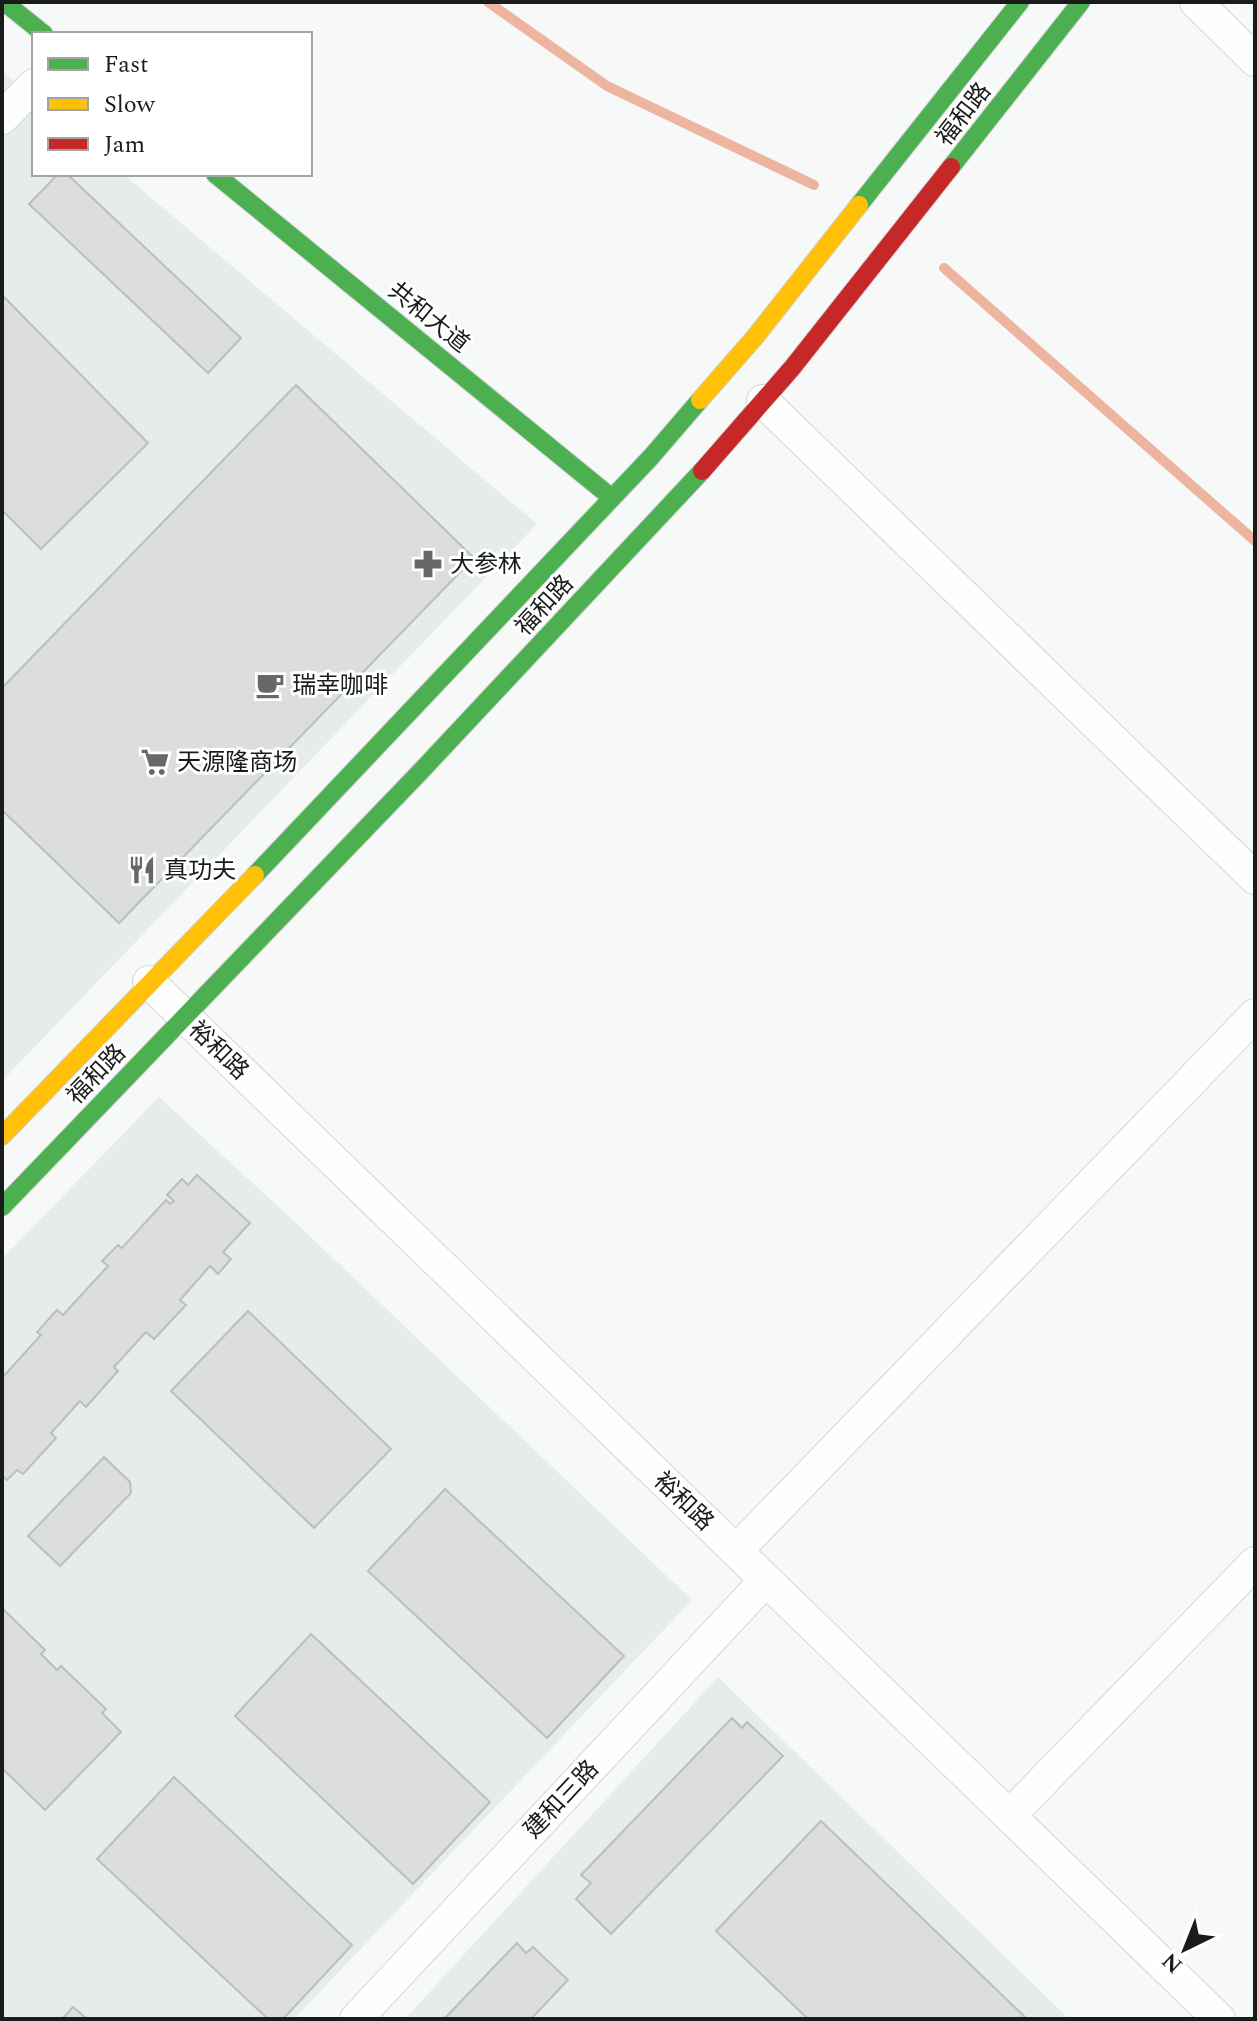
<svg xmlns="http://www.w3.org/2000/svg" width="1257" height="2021" viewBox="0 0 1257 2021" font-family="Spectral,'Noto Sans SC',serif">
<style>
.built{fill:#e5ece9}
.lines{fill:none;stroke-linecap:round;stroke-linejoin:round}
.stream{stroke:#edb4a0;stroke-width:10}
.building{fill:#dcdedd;stroke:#bbbebd;stroke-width:2}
.street-casing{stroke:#d3d5d4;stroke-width:34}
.fast-casing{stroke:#d3d5d4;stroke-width:20}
.slow-casing{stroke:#d3d5d4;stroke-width:20}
.jam-casing{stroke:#d3d5d4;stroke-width:20}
.street{stroke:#fefefe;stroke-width:32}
.fast{stroke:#4caf50;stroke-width:18}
.slow{stroke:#ffc107;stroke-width:18}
.jam{stroke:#c62828;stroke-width:18}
.labels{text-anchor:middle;stroke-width:6;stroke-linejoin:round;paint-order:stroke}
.street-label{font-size:24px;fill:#1a1b1b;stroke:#fff}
.poi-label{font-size:24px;fill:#1a1b1b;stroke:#fff;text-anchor:start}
</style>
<rect width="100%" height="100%" fill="#f6f9f8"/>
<path class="built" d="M 2,71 L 34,99 L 34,174 L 123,174 L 537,524 L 2,1081 Z
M 159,1097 L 296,1223 L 692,1600 L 294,2019 L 2,2019 L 2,1259 Z
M 718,1677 L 1069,2019 L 405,2019 Z"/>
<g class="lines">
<path class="stream" d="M 488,2 L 607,86 L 814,185
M 944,268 L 1255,541"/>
</g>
<path class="building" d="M 58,174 L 67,174 L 241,338 L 208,373 L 29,204 Z
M 2,295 L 148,443 L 41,549 L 2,510 Z
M 296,385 L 474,558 L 119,923 L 2,810 L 2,688 Z
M 197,1175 L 250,1223 L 223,1252 L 231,1259 L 218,1274 L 210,1266 L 180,1300 L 186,1305 L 154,1339 L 146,1332 L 114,1367 L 118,1371 L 86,1407 L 80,1401 L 51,1433 L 56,1438 L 23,1474 L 17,1470 L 7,1480 L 2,1475 L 2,1378 L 41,1335 L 37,1332 L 57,1310 L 63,1315 L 108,1266 L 102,1261 L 118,1245 L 122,1248 L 166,1200 L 170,1204 L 174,1201 L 167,1195 L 182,1179 L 188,1185 Z
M 248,1311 L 391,1449 L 314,1528 L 171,1391 Z
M 104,1457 L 130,1482 L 131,1493 L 60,1566 L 28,1536 Z
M 445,1489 L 624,1656 L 547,1738 L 368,1571 Z
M 2,1608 L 45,1650 L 41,1654 L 57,1670 L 61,1666 L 106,1709 L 102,1713 L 121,1732 L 45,1810 L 2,1768 Z
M 311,1634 L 490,1802 L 413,1884 L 235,1716 Z
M 732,1718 L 742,1728 L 747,1722 L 783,1756 L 611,1934 L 576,1899 L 591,1883 L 581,1875 Z
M 174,1777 L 352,1945 L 283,2019 L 268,2019 L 97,1859 Z
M 821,1821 L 1027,2019 L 808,2019 L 716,1931 Z
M 517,1943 L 526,1953 L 533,1947 L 568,1980 L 531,2019 L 444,2019 Z
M 73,2007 L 87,2019 L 62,2019 Z"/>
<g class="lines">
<defs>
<path id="street" d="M 1196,2 L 1255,60
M 2,118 L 34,85
M 763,401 L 1255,878
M 149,982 L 1219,2019
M 736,1551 L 1255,1015
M 1009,1816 L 1255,1563
M 356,2019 L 766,1580"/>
<path id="fast" d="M 4,2 L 44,34
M 951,167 L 1081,2
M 215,174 L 612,498
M 859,205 L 1020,2
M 255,875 L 651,457 L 700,400
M 2,1207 L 421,771 L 702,471"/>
<path id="slow" d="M 700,400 L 755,337 L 859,205
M 2,1136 L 255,875"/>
<path id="jam" d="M 702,471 L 792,368 L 951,167"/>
</defs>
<use href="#street" class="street-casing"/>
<use href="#fast" class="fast-casing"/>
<use href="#slow" class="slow-casing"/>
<use href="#jam" class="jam-casing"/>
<use href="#street" class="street"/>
<use href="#fast" class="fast"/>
<use href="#slow" class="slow"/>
<use href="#jam" class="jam"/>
</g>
<defs>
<symbol id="pharmacy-bare" viewBox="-9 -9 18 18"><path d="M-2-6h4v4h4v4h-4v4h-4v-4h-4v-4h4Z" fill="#676968" stroke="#fff" stroke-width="2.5" paint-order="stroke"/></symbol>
<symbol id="cafe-bare" viewBox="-9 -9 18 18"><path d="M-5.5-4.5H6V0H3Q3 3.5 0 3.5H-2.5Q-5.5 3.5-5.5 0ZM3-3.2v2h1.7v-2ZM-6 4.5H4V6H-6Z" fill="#676968" stroke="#fff" stroke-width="2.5" paint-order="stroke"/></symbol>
<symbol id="supermarket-bare" viewBox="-9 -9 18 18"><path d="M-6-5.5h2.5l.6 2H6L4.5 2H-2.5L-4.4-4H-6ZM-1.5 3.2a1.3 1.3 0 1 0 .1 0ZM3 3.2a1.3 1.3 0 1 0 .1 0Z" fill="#676968" stroke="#fff" stroke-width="2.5" paint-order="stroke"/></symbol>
<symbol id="restaurant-bare" viewBox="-9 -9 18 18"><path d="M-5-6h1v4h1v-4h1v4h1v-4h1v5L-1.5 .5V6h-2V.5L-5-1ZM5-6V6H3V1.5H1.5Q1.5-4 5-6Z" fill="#676968" stroke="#fff" stroke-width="2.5" paint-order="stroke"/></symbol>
</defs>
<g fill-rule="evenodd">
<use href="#pharmacy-bare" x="408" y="544" width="40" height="40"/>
<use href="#cafe-bare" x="250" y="665" width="40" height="40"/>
<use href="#supermarket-bare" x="135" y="742" width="40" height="40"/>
<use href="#restaurant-bare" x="122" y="850" width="40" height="40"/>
</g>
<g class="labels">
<g class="street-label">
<text transform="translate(963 114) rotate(-52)" y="8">福和路</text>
<text transform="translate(429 317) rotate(39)" y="8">共和大道</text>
<text transform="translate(544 605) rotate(-47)" y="8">福和路</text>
<text transform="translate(219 1050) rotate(44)" y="8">裕和路</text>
<text transform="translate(96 1074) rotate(-46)" y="8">福和路</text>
<text transform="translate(684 1501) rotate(44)" y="8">裕和路</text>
<text transform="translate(561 1799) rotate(-47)" y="8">建和三路</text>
</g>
<g class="poi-label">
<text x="450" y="572">大参林</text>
<text x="292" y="693">瑞幸咖啡</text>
<text x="177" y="770">天源隆商场</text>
<text x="164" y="878">真功夫</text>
</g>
</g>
<rect width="1257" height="2021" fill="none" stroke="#1a1b1b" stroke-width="8"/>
<rect x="32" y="32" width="280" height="144" fill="#ffffff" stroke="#a3a4a4" stroke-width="2"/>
<rect x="48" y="58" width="40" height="12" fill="#4caf50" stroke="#a3a4a4" stroke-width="2"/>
<text x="104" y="72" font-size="24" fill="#1a1b1b">Fast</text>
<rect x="48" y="98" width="40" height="12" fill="#ffc107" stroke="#a3a4a4" stroke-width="2"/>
<text x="104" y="112" font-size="24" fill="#1a1b1b">Slow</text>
<rect x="48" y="138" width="40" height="12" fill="#c62828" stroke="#a3a4a4" stroke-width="2"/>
<text x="104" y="152" font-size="24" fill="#1a1b1b">Jam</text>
<g transform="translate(1185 1949) rotate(223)" stroke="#ffffff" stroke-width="6" paint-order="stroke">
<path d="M0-6L14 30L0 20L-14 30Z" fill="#1a1b1b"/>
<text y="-12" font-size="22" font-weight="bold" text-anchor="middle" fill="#1a1b1b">N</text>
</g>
</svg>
